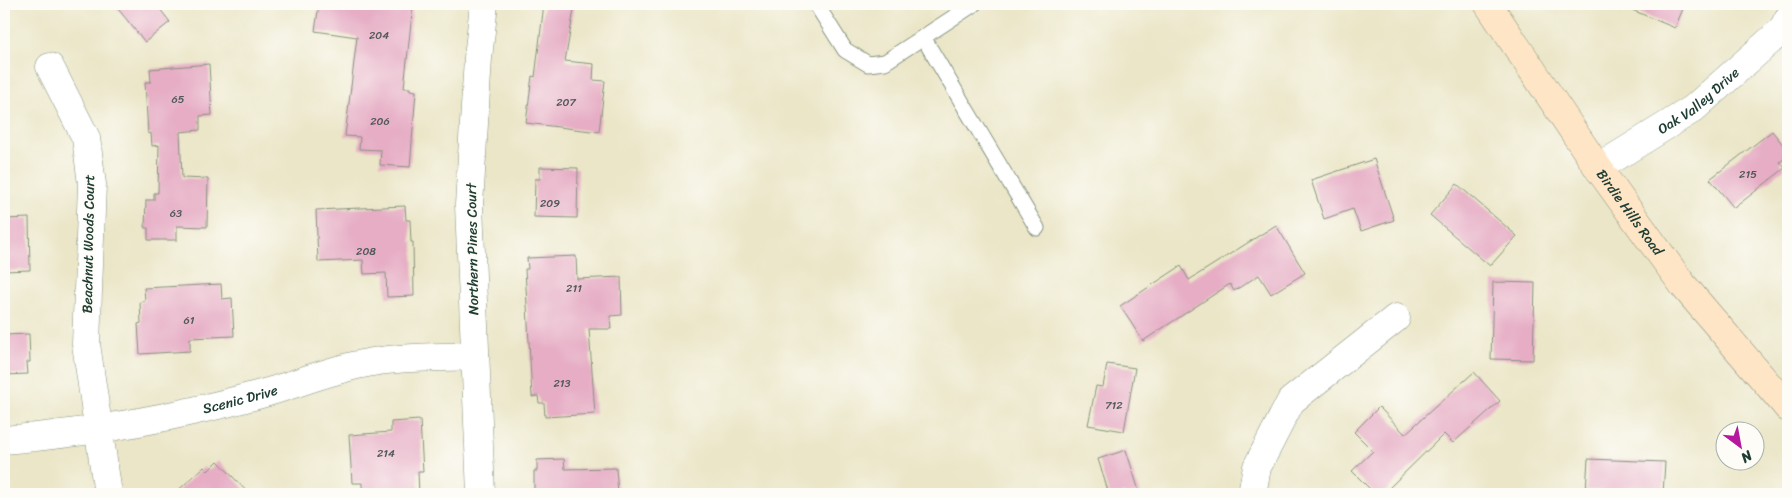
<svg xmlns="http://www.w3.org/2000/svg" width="1792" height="498" viewBox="0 0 1792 498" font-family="Sriracha,sans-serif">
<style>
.building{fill:#e6adc5}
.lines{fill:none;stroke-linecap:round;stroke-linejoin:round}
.service-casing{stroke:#85927e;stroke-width:17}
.minor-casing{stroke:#85927e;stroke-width:29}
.secondary-casing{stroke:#85927e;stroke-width:29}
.service{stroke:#fff;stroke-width:15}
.minor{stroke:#fff;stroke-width:28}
.secondary{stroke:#fee5c5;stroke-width:28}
.labels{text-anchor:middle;stroke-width:4;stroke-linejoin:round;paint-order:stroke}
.number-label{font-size:11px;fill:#515958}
.street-label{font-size:14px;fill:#1f3d34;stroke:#fdfcf7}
</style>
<rect width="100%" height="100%" fill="#fdfcf7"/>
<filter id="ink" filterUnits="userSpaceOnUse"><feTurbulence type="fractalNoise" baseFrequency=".02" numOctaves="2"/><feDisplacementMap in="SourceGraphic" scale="10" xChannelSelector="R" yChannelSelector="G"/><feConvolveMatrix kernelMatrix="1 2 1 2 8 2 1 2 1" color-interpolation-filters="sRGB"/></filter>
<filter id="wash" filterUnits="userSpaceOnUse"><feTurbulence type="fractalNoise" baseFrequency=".0096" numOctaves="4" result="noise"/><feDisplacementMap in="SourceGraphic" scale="20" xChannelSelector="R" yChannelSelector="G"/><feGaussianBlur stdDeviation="1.12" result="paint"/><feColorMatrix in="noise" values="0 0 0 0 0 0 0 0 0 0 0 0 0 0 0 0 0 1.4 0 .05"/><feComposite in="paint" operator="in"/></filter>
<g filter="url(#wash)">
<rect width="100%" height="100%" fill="#ebe6c8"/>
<g id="blocks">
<path class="building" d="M 114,4 L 156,4 L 170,22 L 145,42 Z
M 319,4 L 413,4 L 404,88 L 410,88 L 410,90 L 416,91 L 410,167 L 380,165 L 381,150 L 359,149 L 360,137 L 345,136 L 357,37 L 315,31 Z
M 544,4 L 575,4 L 565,61 L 594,64 L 593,80 L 605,81 L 599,132 L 526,123 L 532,76 L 535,77 Z
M 1618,4 L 1685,4 L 1675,28 Z
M 209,64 L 212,115 L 200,116 L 200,130 L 180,132 L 182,178 L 208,179 L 207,227 L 177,226 L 177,240 L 148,240 L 148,228 L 145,228 L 146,200 L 154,200 L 154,193 L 158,193 L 159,145 L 152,146 L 151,133 L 148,134 L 145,82 L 151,82 L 150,69 Z
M 1772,131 L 1788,151 L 1788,156 L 1780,162 L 1785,168 L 1734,208 L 1710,179 Z
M 1374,159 L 1394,220 L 1361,231 L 1353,209 L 1324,219 L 1311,180 Z
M 540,167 L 578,168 L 577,218 L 534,217 L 535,179 L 540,179 Z
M 1457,184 L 1517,236 L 1490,266 L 1430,215 Z
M 405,206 L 406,220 L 410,220 L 411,242 L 413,242 L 414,296 L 387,297 L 386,273 L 364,274 L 363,260 L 318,262 L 316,210 Z
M 29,218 L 30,270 L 4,271 L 4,219 Z
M 1276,225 L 1305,273 L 1271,294 L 1259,275 L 1234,291 L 1230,284 L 1143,341 L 1120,306 L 1181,266 L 1189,280 Z
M 576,256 L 577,279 L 621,277 L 622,315 L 610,316 L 611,329 L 589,329 L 595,414 L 545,417 L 544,403 L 539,403 L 538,396 L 532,397 L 525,269 L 528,269 L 527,258 Z
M 1493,282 L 1535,283 L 1533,360 L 1491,359 Z
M 221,284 L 222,299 L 232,298 L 234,336 L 190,338 L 190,351 L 140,354 L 138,324 L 141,323 L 140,302 L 145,301 L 144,288 Z
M 29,334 L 30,362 L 27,362 L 28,374 L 4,375 L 4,335 Z
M 1107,364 L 1135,368 L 1124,431 L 1088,425 L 1096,386 L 1103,387 Z
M 1474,372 L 1500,401 L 1453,443 L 1444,434 L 1383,494 L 1375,494 L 1352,471 L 1373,451 L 1354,432 L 1379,407 L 1405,434 Z
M 420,420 L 423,472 L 418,472 L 419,494 L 362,494 L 362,483 L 352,483 L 349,435 L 391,432 L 391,422 Z
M 1126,450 L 1140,494 L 1109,494 L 1098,459 Z
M 564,459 L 565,469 L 616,468 L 618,494 L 534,494 L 534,471 L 537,471 L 537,460 Z
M 1588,459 L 1665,462 L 1663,494 L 1606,494 L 1606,491 L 1586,490 Z
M 218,461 L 249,494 L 174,494 L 204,467 L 208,471 Z"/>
</g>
</g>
<g filter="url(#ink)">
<use href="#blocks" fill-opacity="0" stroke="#85927e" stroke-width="1"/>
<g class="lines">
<defs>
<path id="service" d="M 816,4 L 845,50 L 868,64 L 885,62 L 974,4
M 923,37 L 1037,228"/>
<g id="minor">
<path d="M 50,67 L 86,138 L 92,184 L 86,344 L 108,494"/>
<path id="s1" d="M 1598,168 L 1693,109 L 1782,30 L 1788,19"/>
<path id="s2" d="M 4,440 C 90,433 173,418 257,395 C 292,386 326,371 362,364 C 399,356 438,358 475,356"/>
<path d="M 481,494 L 469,205 L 478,58 L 484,4"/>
<path d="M 1252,494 L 1257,467 L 1291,401 L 1396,318"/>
</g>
<g id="secondary">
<path id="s3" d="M 1488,4 L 1598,168 L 1683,285 L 1788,408"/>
</g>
</defs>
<use href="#service" class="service-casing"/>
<use href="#minor" class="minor-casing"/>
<use href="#secondary" class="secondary-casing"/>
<use href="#service" class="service"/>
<use href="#minor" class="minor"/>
<use href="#secondary" class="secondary"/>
</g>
</g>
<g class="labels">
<g class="number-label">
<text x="379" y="39">204</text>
<text x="178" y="103">65</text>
<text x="566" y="106">207</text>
<text x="380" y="125">206</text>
<text x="1748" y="178">215</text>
<text x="550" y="207">209</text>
<text x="176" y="217">63</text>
<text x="366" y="255">208</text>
<text x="574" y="292">211</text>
<text x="189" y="324">61</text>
<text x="562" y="387">213</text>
<text x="1114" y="409">712</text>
<text x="386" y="457">214</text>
</g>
<g class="street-label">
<text dy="5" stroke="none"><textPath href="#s1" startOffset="121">Oak Valley Drive</textPath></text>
<text dy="5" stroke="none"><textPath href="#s3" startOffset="252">Birdie Hills Road</textPath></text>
<text transform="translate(88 244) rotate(-89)" y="5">Beachnut Woods Court</text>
<text transform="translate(472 249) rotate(-91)" y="5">Northern Pines Court</text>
<text dy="5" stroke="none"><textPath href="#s2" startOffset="240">Scenic Drive</textPath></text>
</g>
</g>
<rect width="1792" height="498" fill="none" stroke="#fdfcf7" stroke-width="20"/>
<g transform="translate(1740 446) rotate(148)"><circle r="24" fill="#fdfcf7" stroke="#a4b0a9"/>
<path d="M0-4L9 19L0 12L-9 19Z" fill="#b5179e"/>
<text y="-8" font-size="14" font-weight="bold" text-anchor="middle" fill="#1f3d34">N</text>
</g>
</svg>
